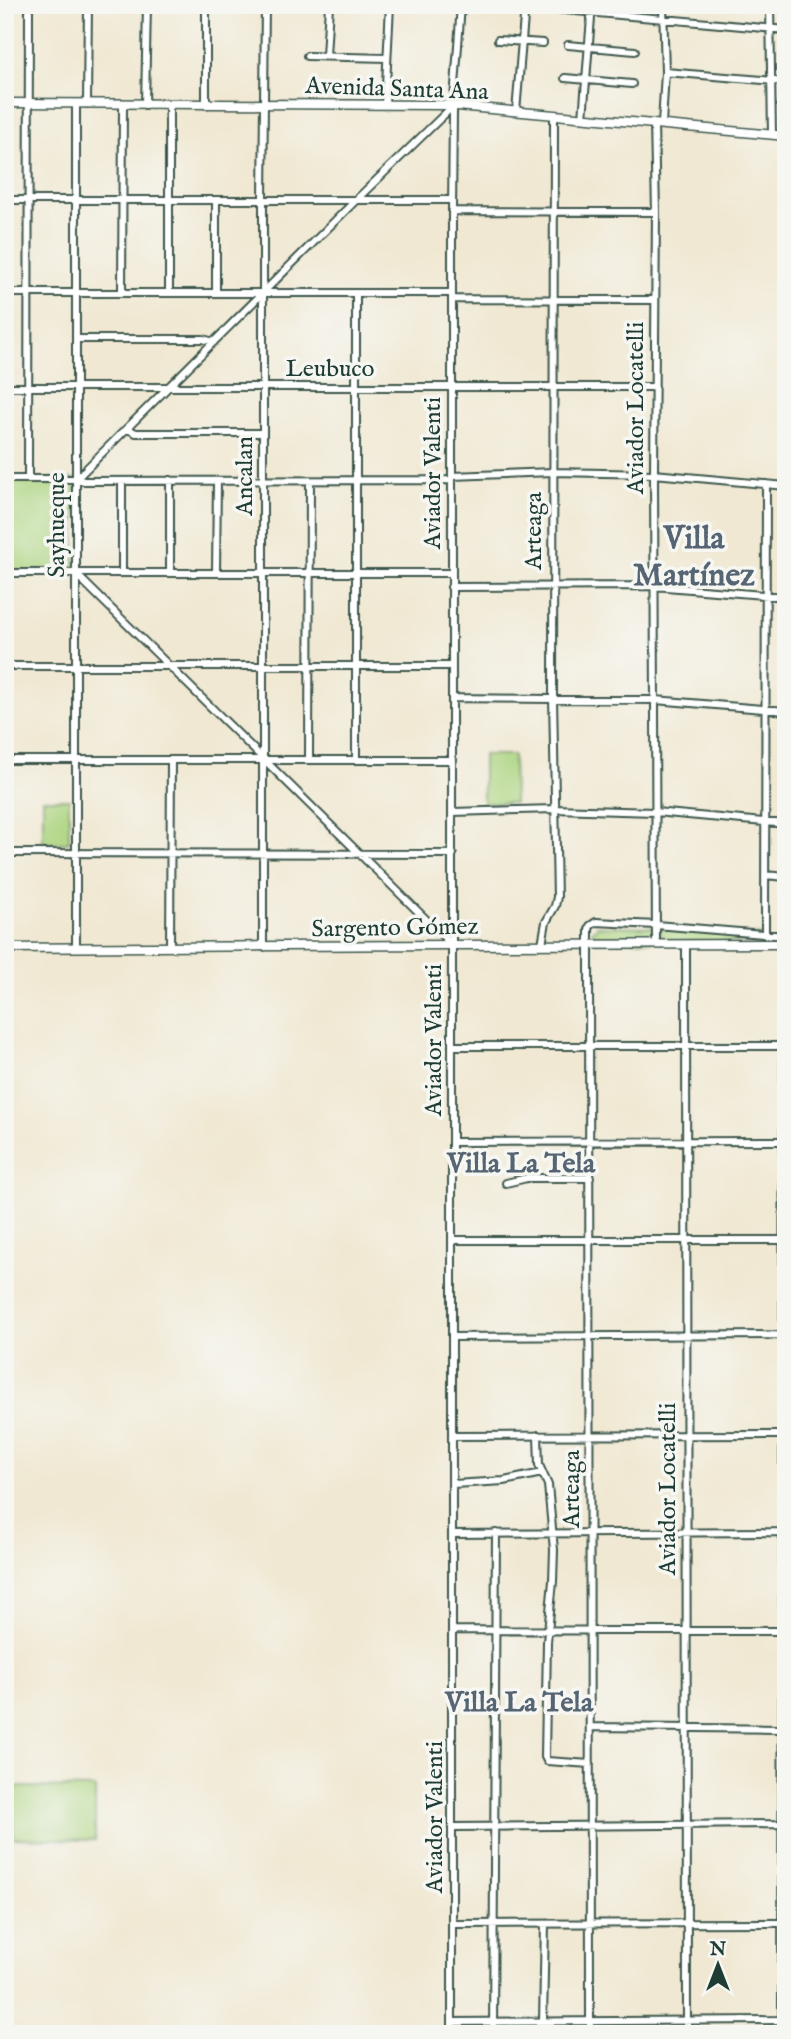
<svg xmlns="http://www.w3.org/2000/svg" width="791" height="2039" viewBox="0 0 791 2039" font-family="'IM FELL English',serif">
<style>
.green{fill:#acd47f;stroke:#66885a;stroke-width:2}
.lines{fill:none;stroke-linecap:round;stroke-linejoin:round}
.minor-casing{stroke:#3e574c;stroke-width:10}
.major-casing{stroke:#3e574c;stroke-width:11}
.minor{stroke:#fff;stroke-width:6}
.major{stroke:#fff;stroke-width:8}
.labels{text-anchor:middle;stroke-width:7;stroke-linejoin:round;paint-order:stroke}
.street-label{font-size:24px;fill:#1f3d34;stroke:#f6f6f2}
.quarter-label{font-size:28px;font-weight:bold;fill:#556573;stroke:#f6f6f2}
.district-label{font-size:32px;font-weight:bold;fill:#556573;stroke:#f6f6f2}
</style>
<rect width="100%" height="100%" fill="#f6f6f2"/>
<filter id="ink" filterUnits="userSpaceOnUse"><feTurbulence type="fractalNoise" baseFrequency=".0143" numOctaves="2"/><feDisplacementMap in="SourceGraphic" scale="14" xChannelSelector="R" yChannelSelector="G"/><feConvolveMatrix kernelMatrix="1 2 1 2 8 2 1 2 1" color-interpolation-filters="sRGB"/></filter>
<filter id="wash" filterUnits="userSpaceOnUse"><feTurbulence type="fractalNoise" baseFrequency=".00686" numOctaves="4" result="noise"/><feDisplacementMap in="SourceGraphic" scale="28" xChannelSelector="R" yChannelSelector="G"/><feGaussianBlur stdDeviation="1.57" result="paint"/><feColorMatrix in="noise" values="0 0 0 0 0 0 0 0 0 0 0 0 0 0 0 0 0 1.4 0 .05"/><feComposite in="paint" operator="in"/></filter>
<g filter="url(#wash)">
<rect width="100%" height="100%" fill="#f0e8d2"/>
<path class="green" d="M 5,479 L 76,479 L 75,573 L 5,573 Z
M 483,755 L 513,755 L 514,803 L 483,803 Z
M 43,799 L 69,799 L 69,843 L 43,843 Z
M 598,926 L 654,927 L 653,941 L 591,940 L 593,930 Z
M 660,928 L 762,936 L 761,942 L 661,942 Z
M 14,1787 L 95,1788 L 95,1840 L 13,1838 Z"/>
</g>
<g filter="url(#ink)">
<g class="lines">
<defs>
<path id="minor" d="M 509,5 L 786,30
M 770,5 L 772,135
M 498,40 L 543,43
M 568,45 L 635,51
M 307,56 L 387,58
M 326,56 L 329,5
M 665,72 L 786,82
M 565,78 L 632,84
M 87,104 L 88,5
M 145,105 L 147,5
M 169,105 L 169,293
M 206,105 L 206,5
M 385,105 L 390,5
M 516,112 L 525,5
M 583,118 L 592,5
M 654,124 L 656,212 L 654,474 L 656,944
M 662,124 L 665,72 L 663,5
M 5,200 L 452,200
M 216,200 L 216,293
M 452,211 L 656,212
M 122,292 L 123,105
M 5,293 L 452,293
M 356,293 L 356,760
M 452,299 L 655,300
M 76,339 L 203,339 L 214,342
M 5,387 L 655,387
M 128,429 L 136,433 L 263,433
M 452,476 L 553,472 L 654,474 L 786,486
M 5,479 L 76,479 L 84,481 L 452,480
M 28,479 L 29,5
M 76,479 L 357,199 L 453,106
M 122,481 L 122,573
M 5,573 L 451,573
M 75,573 L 452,945
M 170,573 L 170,480
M 216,573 L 217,481
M 451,587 L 654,586 L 786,597
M 5,666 L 451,666
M 452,698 L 655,700 L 786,711
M 309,759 L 310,481
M 5,760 L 453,760
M 453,812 L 554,809 L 655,812 L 786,824
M 5,853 L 453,854
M 765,875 L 786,877
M 765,935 L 766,484
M 542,944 L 546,922 L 555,906 L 557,897 L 553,698 L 554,115
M 686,944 L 687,2034
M 76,947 L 76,104
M 170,947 L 171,760
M 263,947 L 263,199 L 265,5
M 452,1046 L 786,1046
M 452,1142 L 786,1141
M 506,1183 L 527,1178 L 590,1178
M 452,1240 L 786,1240
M 453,1337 L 786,1335
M 538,1435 L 539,1465 L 548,1485 L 554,1550 L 553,1581 L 547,1642 L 545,1757 L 547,1761 L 590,1764
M 453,1436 L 786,1435
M 453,1484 L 504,1481 L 542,1473
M 453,1534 L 784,1532
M 453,1630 L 784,1631
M 590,1727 L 785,1729
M 454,1827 L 784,1824
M 453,1924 L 783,1923
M 543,2021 L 545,1924
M 452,2022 L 786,2020
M 452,2034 L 452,211 L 453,113 L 461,5
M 493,2034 L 496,1533
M 590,2034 L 589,930 L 590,926 L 596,922 L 656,925 L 786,936
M 782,2034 L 784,944"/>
<path id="major" d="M 5,103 L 446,105 L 786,136
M 5,948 C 265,946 526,944 786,944"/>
</defs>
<use href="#minor" class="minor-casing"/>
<use href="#major" class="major-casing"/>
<use href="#minor" class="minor"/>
<use href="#major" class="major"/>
</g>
</g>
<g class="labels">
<g class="street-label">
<text transform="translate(397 88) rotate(2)" y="8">Avenida Santa Ana</text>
<text x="330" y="376">Leubuco</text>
<text transform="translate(635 408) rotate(-90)" y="8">Aviador Locatelli</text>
<text transform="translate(432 473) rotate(-90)" y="8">Aviador Valenti</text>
<text transform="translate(244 476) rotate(-90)" y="8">Ancalan</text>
<text transform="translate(56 525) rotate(-90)" y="8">Sayhueque</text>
<text transform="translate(533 531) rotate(-90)" y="8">Arteaga</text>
<text transform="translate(395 927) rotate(-1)" y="8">Sargento Gómez</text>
<text transform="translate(433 1040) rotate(-90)" y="8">Aviador Valenti</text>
<text transform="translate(571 1489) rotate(-90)" y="8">Arteaga</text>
<text transform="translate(667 1489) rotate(-90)" y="8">Aviador Locatelli</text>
<text transform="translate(434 1817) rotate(-90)" y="8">Aviador Valenti</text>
</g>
<g class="quarter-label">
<text x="521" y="1172">Villa La Tela</text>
<text x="519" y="1711">Villa La Tela</text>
</g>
<g class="district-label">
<text x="694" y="548">Villa<tspan x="694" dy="37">Martínez</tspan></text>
</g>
</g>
<rect width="791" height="2039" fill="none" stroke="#f6f6f2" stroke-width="28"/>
<g transform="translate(718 1965)" stroke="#f6f6f2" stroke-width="5" paint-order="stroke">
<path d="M0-5L12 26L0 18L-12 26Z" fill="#1f3d34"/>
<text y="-10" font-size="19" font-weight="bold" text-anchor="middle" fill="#1f3d34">N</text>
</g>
</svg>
